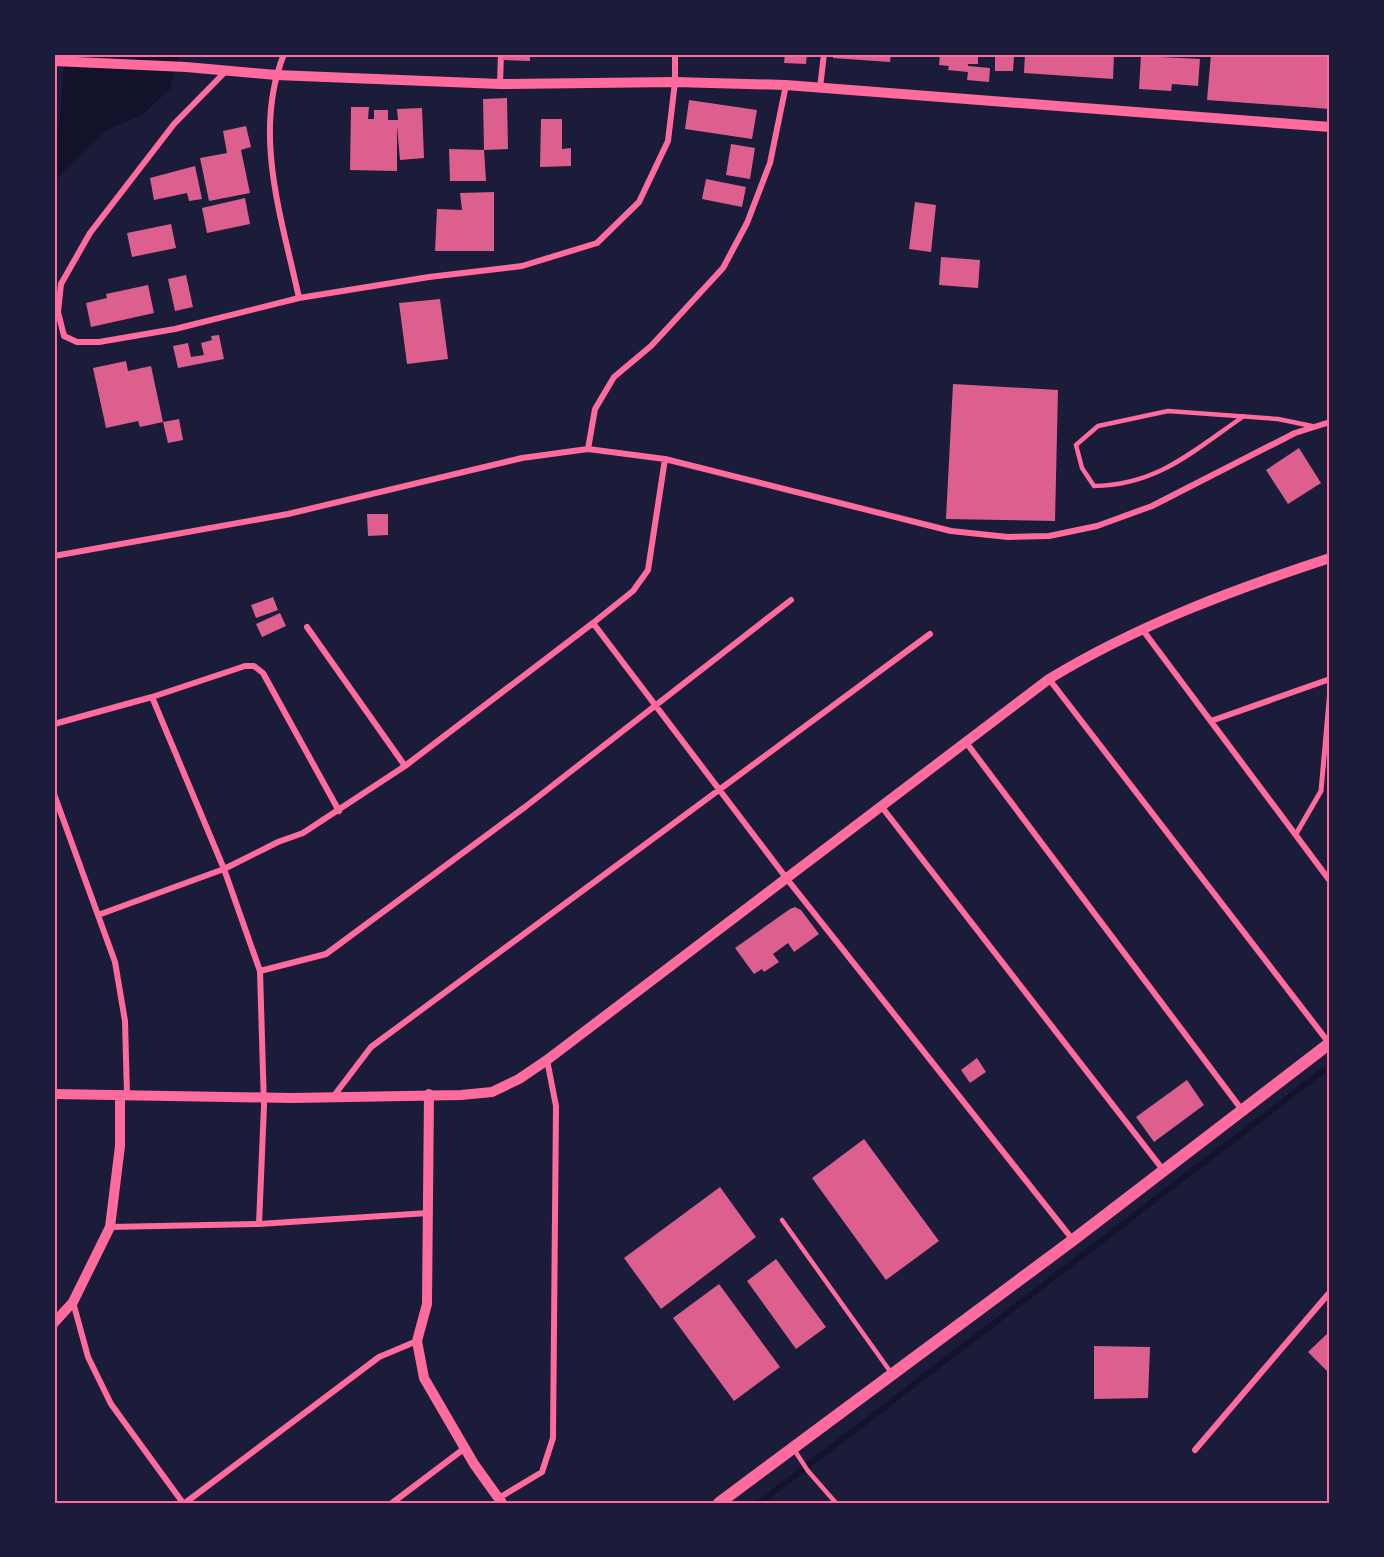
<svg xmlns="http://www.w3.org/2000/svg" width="1384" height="1557" viewBox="0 0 1384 1557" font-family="Lato,sans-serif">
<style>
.water{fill:#12122b}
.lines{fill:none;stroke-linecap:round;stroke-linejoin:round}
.stream{stroke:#12122b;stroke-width:6}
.building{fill:#dd5f8e}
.service{stroke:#ff6b9d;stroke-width:4.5}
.pedestrian{stroke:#ff6b9d;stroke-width:5}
.minor{stroke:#ff6b9d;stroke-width:6}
.tertiary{stroke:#ff6b9d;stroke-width:10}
.secondary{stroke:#ff6b9d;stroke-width:12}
.neatline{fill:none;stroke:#ff6b9d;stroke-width:2}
</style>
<rect width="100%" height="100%" fill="#1b1b3a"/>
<path class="water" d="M 65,54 L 179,54 L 170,89 L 142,115 L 107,130 L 54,181 L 54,143 L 59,128 Z"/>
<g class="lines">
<path class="stream" d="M 759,1503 L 1323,1071"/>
</g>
<path class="building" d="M 504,54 L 530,54 L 530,61 L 504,60 Z
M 785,54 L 807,54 L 806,64 L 784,63 Z
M 833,54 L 891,54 L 890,62 L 833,58 Z
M 940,54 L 978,54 L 978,64 L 968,64 L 968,66 L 990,68 L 989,82 L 967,80 L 968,72 L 948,70 L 949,66 L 939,65 Z
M 1025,54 L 1114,54 L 1113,79 L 1024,73 Z
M 1211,54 L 1330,54 L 1330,109 L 1207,100 Z
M 995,56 L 1014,57 L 1013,71 L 995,71 Z
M 1141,56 L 1200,59 L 1198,86 L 1172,84 L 1171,91 L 1139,89 Z
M 507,98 L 508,149 L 484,150 L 486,181 L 450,181 L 449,149 L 484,150 L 483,99 Z
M 689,100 L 757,110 L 752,139 L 685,129 Z
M 351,107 L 369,107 L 368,119 L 374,119 L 374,110 L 388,110 L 388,120 L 398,120 L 397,109 L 422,108 L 424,158 L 400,160 L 397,126 L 397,171 L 350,170 Z
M 541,119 L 562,119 L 562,149 L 571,148 L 571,166 L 540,167 Z
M 246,126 L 251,147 L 241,150 L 250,193 L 209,201 L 200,158 L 227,153 L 223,131 Z
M 731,144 L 755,148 L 750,179 L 726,175 Z
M 195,166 L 202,199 L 189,201 L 187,193 L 154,200 L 150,178 Z
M 706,179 L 746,187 L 742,207 L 702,199 Z
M 494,192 L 494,251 L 435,251 L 437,209 L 462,210 L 460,193 Z
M 245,198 L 250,224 L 207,233 L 202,208 Z
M 915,202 L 936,205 L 931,252 L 909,249 Z
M 171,224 L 176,248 L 132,257 L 127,233 Z
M 941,257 L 980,260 L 978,288 L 939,285 Z
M 186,275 L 193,307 L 175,311 L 168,279 Z
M 148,285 L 154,313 L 91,327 L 86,303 L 107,298 L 106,294 Z
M 440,299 L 448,359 L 407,364 L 399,303 Z
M 219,335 L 224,359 L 178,368 L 173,346 L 188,343 L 191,357 L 204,355 L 201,343 L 212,340 L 211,336 Z
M 126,361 L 128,371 L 151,366 L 163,422 L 140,427 L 138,421 L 106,428 L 93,368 Z
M 953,384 L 1058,390 L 1055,521 L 946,519 Z
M 179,419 L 183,440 L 168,443 L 163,422 Z
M 1299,448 L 1321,483 L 1288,504 L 1266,470 Z
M 367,514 L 388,514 L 388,535 L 368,536 Z
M 273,597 L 278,610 L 256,618 L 251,605 Z
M 280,613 L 286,626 L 262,637 L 256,624 Z
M 795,907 L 801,910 L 819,934 L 794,952 L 788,943 L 773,954 L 779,962 L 764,972 L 762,969 L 754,974 L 735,948 L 790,909 Z
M 977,1058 L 986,1072 L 970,1083 L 961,1070 Z
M 1187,1080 L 1204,1105 L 1154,1142 L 1136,1117 Z
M 864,1139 L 939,1241 L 886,1280 L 812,1178 Z
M 720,1187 L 756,1237 L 661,1309 L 624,1258 Z
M 776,1259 L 826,1327 L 796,1349 L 747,1281 Z
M 719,1284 L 780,1367 L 734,1401 L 673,1318 Z
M 1330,1331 L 1330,1374 L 1308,1352 Z
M 1094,1346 L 1150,1347 L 1148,1398 L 1094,1399 Z"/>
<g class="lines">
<path class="service" d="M 1244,416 C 1193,451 1158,485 1094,486 L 1082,468 L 1076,445 L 1098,426 L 1168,411 L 1278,419 L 1312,426
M 782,1220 L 892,1374
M 793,1448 L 808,1471 L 836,1503"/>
<path class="pedestrian" d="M 1296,834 L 1321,791 L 1330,690"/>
<path class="minor" d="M 284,54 C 252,133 282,219 299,298
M 226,71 L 174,124 L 90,233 L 61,284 L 58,312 L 64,336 L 77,342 L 99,342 L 175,329 L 299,298 L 429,277 L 522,266 L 597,243 L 639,202 L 668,141 L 675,82 L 675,54
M 500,84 L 501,54
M 820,88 L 824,54
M 588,449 L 595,409 L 614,377 L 651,346 L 723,268 L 747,223 L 770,163 L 786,85
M 54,556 L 288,514 L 522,458 L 588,449 L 665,459 L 951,531 L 1008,537 L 1049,536 L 1097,526 L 1152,506 L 1295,433 L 1330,422
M 593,623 L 787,879 L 1073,1240
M 307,627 L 405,766
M 1142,629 L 1330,881
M 1049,679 L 1329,1043
M 152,697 L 224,869 L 260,971 L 264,1106 L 259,1224
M 1211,721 L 1330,679
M 54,724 L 152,697 L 245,666 L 254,666 L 263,673 L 339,811
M 965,741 L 1242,1110
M 54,794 L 115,962 L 125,1021 L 127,1095
M 881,806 L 1164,1171
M 98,915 L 224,869 L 278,842 L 303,833 L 405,766 L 593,623 L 633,591 L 648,570 L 665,459
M 260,971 L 326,954 L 525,807 L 791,600
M 333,1097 L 371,1047 L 930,634
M 110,1227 L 259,1224 L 428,1213
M 73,1302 L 88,1357 L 111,1404 L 183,1503
M 1195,1450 L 1330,1292
M 499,1498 L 542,1472 L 553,1438 L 556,1106 L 547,1060
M 185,1503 L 379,1357 L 417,1341
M 392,1503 L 465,1448"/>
<path class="tertiary" d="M 54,61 L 186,67 L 276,75 L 500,84 L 675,82 L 786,85 L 1330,127
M 54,1094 L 292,1098 L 461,1095 L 492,1092 L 519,1079 L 547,1060 L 1049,679 C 1138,625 1232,590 1330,558
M 429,1094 L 427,1304 L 417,1341 L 424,1378 L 474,1464 L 502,1503
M 54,1323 L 73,1302 L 110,1227 L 120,1146 L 120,1095"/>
<path class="secondary" d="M 719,1503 L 1073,1240 L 1330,1043"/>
</g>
<rect width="1384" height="1557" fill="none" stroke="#1b1b3a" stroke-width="111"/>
<rect x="56" y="56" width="1272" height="1446" class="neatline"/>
</svg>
